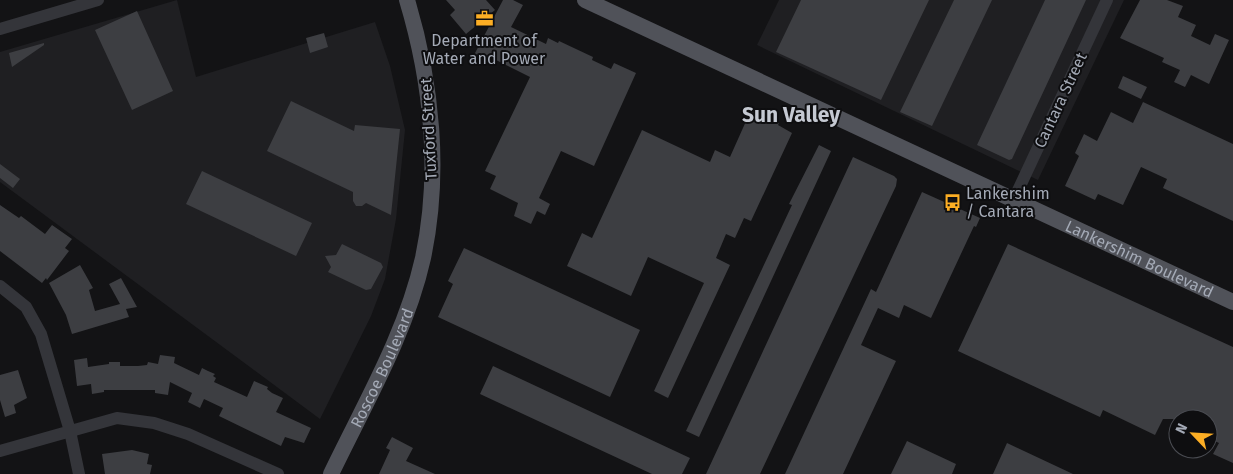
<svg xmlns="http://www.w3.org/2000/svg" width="1233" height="474" viewBox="0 0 1233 474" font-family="'Fira Sans',sans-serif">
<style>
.built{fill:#1f1f22}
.building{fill:#3d3e42}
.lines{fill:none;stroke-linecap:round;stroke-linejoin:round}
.minor{stroke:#34353a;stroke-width:12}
.major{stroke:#505259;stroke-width:16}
.labels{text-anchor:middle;stroke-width:4;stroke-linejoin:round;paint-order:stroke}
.poi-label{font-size:16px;fill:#a4aab6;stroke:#0e0e10}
.street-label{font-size:16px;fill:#a4aab6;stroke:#0e0e10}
.district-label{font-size:21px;font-weight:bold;fill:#c5c9d2;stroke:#0e0e10}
</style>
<rect width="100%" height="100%" fill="#131315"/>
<path class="built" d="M 177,0 L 196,77 L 375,22 L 390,66 L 405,130 L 396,219 L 385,279 L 371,316 L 320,419 L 0,182 L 0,52 Z
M 779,0 L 1124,0 L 1038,180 L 757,45 Z"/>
<path class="building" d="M 446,0 L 486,0 L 495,10 L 466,34 L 450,15 L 455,10 Z
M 503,0 L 513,0 L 523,5 L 511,27 L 546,44 L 548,38 L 558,43 L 559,41 L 593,57 L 592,60 L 611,69 L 614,63 L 636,73 L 594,166 L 561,151 L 539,198 L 550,204 L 545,215 L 537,211 L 531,224 L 514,216 L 518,203 L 490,189 L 496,176 L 485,171 L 530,77 L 492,58 L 490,63 L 474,55 Z
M 801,0 L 929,0 L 881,100 L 776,52 Z
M 954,0 L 992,0 L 932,126 L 900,112 Z
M 1045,0 L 1086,0 L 1012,159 L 1009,160 L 977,145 Z
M 1140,0 L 1167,0 L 1183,6 L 1178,17 L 1196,25 L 1191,36 L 1210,45 L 1215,34 L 1229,40 L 1209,84 L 1191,75 L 1185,87 L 1174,82 L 1180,70 L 1162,62 L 1164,58 L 1120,38 Z
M 137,11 L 173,91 L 132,110 L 95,30 Z
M 324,33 L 328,47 L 310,53 L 306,38 Z
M 44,43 L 44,45 L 12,67 L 9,53 Z
M 1123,76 L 1147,87 L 1141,99 L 1118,88 Z
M 291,101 L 354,131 L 355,125 L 400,129 L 391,215 L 366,203 L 362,206 L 356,206 L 353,201 L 353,192 L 267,151 Z
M 1143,102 L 1233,144 L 1233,221 L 1163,188 L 1167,179 L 1141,167 L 1123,205 L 1098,194 L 1095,200 L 1065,186 L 1079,156 L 1075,153 L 1084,134 L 1097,141 L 1111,112 L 1133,123 Z
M 751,110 L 779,123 L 778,125 L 792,133 L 751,221 L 744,218 L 735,238 L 726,234 L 716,258 L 730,265 L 668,398 L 654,391 L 704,283 L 648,257 L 631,296 L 567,266 L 582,233 L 592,238 L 642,130 L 710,162 L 715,150 L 730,157 Z
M 819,145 L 831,151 L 699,437 L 686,431 L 792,205 L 789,204 Z
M 853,157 L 894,176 L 897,179 L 896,186 L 760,474 L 706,474 Z
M 0,164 L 20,179 L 13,188 L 0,178 Z
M 202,171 L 312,223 L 296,256 L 186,204 Z
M 922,192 L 980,218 L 976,227 L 974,226 L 931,318 L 904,305 L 899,318 L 878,308 L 861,345 L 896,361 L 843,474 L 785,474 L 871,289 L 876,292 Z
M 0,205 L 19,218 L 21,216 L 45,234 L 52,225 L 72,239 L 65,248 L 69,251 L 47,280 L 46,278 L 42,283 L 0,251 Z
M 342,244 L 381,263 L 383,267 L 371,289 L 366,290 L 328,272 L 331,267 L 325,256 L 336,255 Z
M 1008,244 L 1233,347 L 1233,463 L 1213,454 L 1219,443 L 1208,438 L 1208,419 L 1163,419 L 1155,435 L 1103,410 L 1100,417 L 958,351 Z
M 464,248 L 640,330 L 610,397 L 438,317 L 453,284 L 448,281 Z
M 80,265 L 93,288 L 89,290 L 95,311 L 120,304 L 109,284 L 121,278 L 137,307 L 126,309 L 129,317 L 72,334 L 66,315 L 49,283 Z
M 160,355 L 175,357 L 174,363 L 199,375 L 202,368 L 208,371 L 215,374 L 213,376 L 216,378 L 214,382 L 247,397 L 254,381 L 268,387 L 267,389 L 272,393 L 283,398 L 276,412 L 311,428 L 304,443 L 285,437 L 281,446 L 219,416 L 223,408 L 204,399 L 200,408 L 188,402 L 192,393 L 170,382 L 168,395 L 155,393 L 155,390 L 104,390 L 104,392 L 92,394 L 91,384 L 77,386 L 74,360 L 87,358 L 88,367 L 109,364 L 109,362 L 120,362 L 120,366 L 138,366 L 147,365 L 148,362 L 158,364 Z
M 493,366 L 690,458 L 682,474 L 652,474 L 480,394 Z
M 18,370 L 27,398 L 14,405 L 16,413 L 5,417 L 0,400 L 0,375 Z
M 392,437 L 413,448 L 406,461 L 435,474 L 379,474 L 390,450 L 386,448 Z
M 907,441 L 956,464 L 952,474 L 891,474 Z
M 1007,443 L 1073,474 L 993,474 Z
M 132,450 L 149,454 L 147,464 L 152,465 L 150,474 L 105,474 L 102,454 Z"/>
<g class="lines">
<path class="minor" d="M 0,29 L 98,0
M 1014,199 L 1107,0
M 0,286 L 26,307 L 41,334 L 70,431 L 79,474
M 0,451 L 117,418 L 154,423 L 188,434 L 278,474"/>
<g class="major">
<path id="s1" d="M 585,0 L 1233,302"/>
<path id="s2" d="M 331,474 C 364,405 406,334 423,258 C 441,173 432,83 407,0"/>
</g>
</g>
<defs>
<symbol id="office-bare" viewBox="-9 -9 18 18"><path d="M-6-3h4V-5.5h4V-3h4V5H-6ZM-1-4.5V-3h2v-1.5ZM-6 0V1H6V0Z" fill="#fcae24" stroke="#0e0e10" stroke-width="2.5" paint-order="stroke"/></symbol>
<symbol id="bus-bare" viewBox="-9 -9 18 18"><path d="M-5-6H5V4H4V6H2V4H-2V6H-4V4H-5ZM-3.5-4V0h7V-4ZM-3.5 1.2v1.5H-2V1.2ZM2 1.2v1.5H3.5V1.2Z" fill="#fcae24" stroke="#0e0e10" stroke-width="2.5" paint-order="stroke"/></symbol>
</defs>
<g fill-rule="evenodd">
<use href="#office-bare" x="472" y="6" width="25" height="25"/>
<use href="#bus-bare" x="940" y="190" width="25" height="25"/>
</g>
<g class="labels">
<g class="poi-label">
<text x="484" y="46">Department of<tspan x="484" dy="18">Water and Power</tspan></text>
<text x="966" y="199" text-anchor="start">Lankershim<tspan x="966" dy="18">/ Cantara</tspan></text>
</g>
<g class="street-label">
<text transform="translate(1060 100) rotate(-65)" y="6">Cantara Street</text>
<text transform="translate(428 129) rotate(-93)" y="6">Tuxford Street</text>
<text dy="6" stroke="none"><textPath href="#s1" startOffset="612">Lankershim Boulevard</textPath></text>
<text dy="6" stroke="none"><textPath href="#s2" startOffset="118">Roscoe Boulevard</textPath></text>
</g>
<g class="district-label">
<text x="791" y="122">Sun Valley</text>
</g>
</g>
<g transform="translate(1193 434) rotate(295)"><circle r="24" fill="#0e0e10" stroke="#4a4c52"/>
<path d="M0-4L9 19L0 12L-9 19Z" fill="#fcae24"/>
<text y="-8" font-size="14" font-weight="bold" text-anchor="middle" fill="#a4aab6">N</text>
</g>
</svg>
